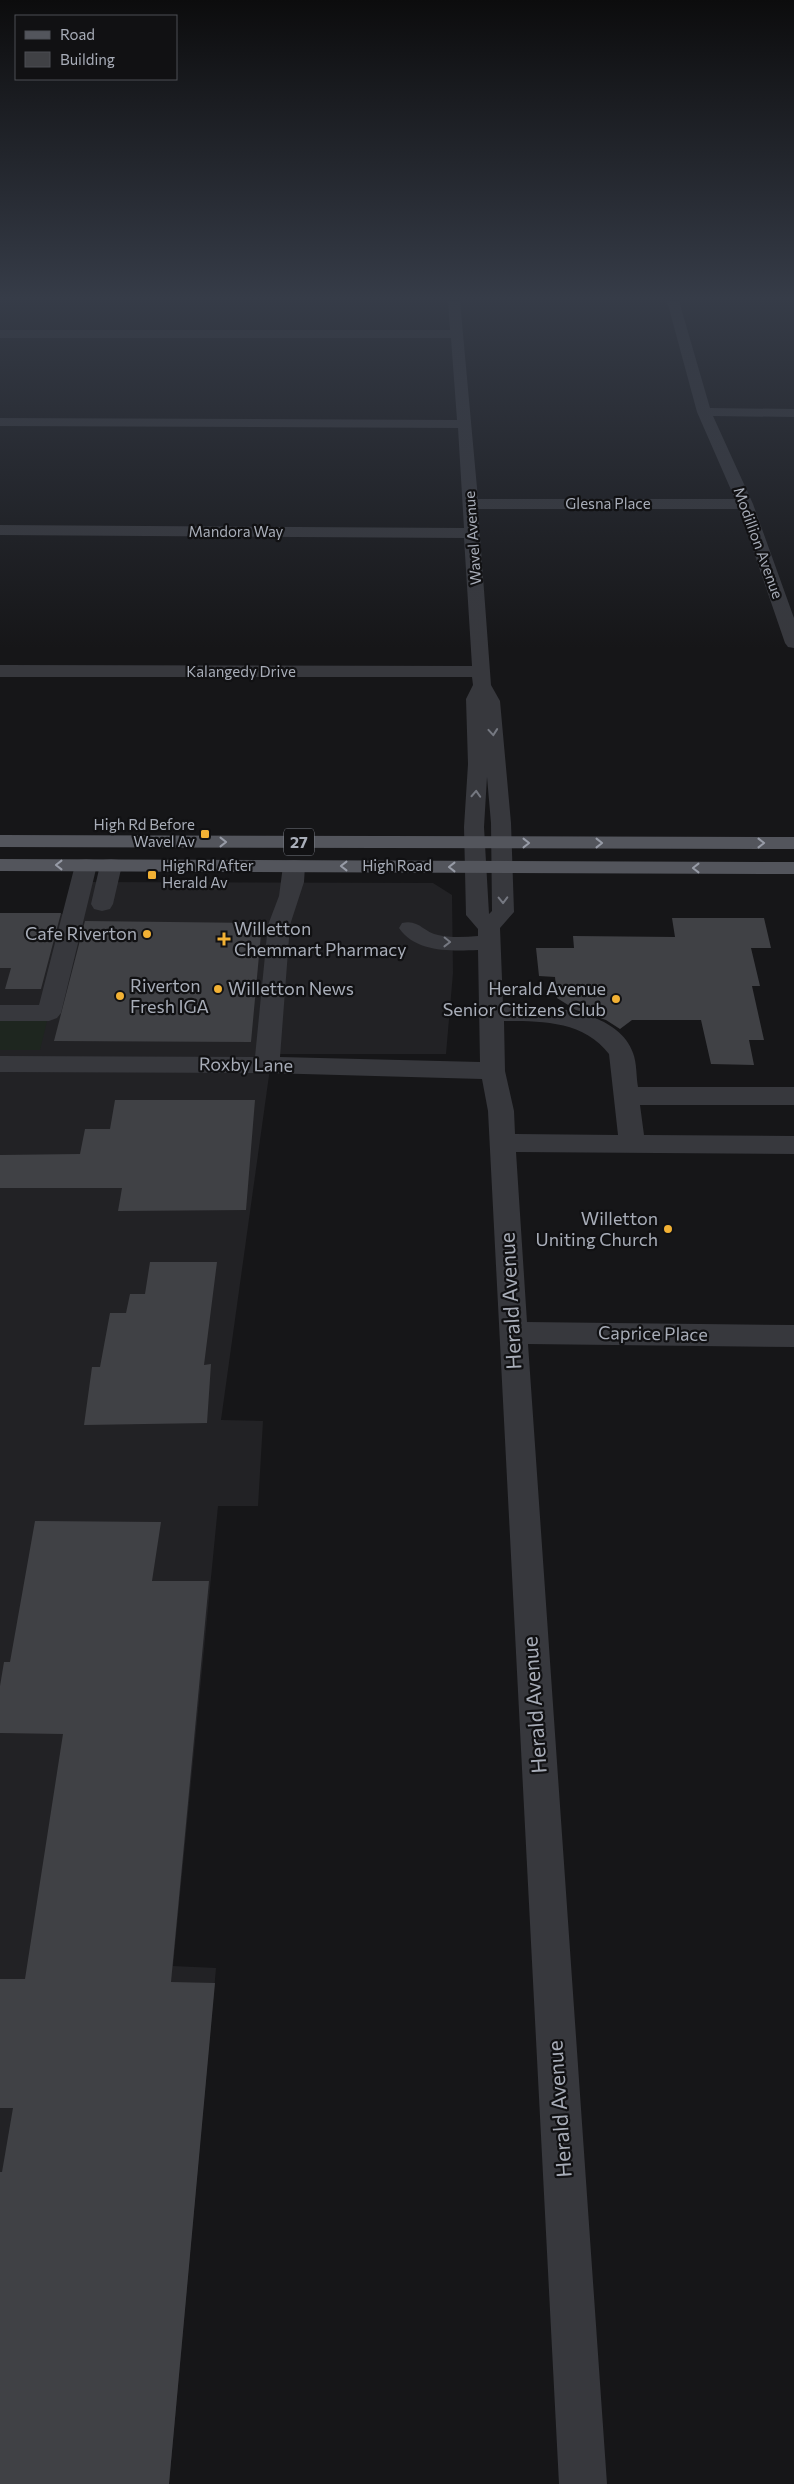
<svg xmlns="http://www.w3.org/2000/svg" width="794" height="2484" viewBox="0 0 794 2484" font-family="Commissioner,sans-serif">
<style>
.built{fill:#222225}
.green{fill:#1e261f}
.building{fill:#404145}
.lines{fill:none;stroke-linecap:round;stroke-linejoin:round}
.minor{fill:#37383d;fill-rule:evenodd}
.major{fill:#53555c;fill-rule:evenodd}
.oneway{stroke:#757881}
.oneway2{stroke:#979ba6}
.poi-dot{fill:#f2b134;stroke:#111113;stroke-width:2}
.labels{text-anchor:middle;stroke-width:4.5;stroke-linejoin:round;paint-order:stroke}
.far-street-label{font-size:15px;fill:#a8adb8;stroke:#111113}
.far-poi-label{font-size:15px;fill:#a8adb8;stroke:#111113;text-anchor:end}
.shield{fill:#111113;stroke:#7b7e86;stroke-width:1}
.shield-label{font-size:16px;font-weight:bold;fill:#a8adb8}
.poi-label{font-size:18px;fill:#a8adb8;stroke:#111113;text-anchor:start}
.street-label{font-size:18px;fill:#a8adb8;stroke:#111113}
.near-street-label{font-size:21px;fill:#a8adb8;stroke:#111113}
</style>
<rect width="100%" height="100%" fill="#161618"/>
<path class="built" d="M 84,882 L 433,883 L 452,895 L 453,973 L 446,1054 L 272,1054 L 221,1420 L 263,1421 L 258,1506 L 218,1506 L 173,1966 L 216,1968 L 169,2484 L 0,2484 L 0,913 L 76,914 Z"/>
<path class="green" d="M 0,1021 L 47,1021 L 40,1050 L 0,1050 Z"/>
<path class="building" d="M 0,913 L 61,913 L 41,989 L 5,989 L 11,968 L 0,968 Z
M 672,918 L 764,918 L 771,948 L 751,948 L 760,986 L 752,986 L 764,1040 L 749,1040 L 754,1065 L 711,1064 L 701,1020 L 632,1020 L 620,1029 L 606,1020 L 576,1010 L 557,998 L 555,977 L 539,976 L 536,948 L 574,948 L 573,936 L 675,937 Z
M 85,921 L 262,923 L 251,1042 L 54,1041 Z
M 115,1100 L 255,1100 L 246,1210 L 118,1211 L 122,1188 L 0,1188 L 0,1155 L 80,1154 L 85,1129 L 110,1129 Z
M 150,1262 L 217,1262 L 204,1365 L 211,1364 L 207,1423 L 84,1425 L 92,1367 L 100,1367 L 110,1313 L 126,1313 L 130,1294 L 145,1294 Z
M 35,1521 L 161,1522 L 152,1581 L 209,1581 L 171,1982 L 215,1983 L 169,2484 L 0,2484 L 0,2172 L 2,2172 L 13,2108 L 0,2108 L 0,1979 L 25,1979 L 63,1734 L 0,1733 L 0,1686 L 4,1662 L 10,1662 Z"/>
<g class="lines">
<path class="minor" d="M 448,301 L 460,301 L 478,499 L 735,499 L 697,412 L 667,301 L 679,301 L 710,408 L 794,409 L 794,417 L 713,416 L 753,504 L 794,618 L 794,648 L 788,647 L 785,643 L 739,509 L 478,509 L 491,685 L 500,701 L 511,823 L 514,912 L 500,928 L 503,1005 C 542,1005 617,1008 633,1053 C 637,1063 636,1077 638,1087 L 794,1087 L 794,1105 L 640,1105 L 644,1135 L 794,1136 L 794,1154 L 516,1152 L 527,1322 L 794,1325 L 794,1347 L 528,1344 L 607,2484 L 559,2484 L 488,1111 L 482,1079 L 267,1073 L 0,1072 L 0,1056 L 255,1057 L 268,925 L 279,896 L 283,866 L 286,861 L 294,860 L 302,861 L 305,866 L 304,882 L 290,925 L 280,1057 L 480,1062 L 478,950 C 452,951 416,953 399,928 L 402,923 C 419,919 423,932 438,935 C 451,938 465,937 478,936 L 478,929 L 466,915 L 464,827 L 468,764 L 466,699 L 473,685 L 472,677 L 0,677 L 0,665 L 472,666 L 464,538 L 0,535 L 0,525 L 464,528 L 458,428 L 0,426 L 0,418 L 457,420 L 451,338 L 0,338 L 0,330 L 450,330 ZM 487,777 L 491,823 L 492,911 L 489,914 L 484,827 ZM 504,1021 C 542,1021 584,1021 609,1054 L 618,1135 L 515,1134 L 514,1111 L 505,1071 Z
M 86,859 L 94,860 L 97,865 L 61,1013 L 57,1018 L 49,1021 L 0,1021 L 0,1005 L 39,1005 L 75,865 L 78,860 Z
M 111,859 L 119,860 L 122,865 L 113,904 L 110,909 L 102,911 L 94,909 L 91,904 L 100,865 L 103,860 Z"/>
<path class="major" d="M 0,835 L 794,837 L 794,849 L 0,847 Z
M 0,859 L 794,862 L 794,874 L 0,871 Z"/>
</g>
<defs><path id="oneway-chevron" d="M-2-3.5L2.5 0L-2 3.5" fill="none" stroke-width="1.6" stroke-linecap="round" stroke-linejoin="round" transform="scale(1.25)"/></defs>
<g class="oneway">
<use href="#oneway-chevron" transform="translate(493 732) rotate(85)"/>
<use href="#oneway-chevron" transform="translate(476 794) rotate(-87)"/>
<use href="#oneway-chevron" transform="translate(503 900) rotate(89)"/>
<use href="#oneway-chevron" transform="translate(447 942) rotate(1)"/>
</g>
<g class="oneway2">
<use href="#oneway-chevron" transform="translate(223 842)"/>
<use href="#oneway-chevron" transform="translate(526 843)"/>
<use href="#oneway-chevron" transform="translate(599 843)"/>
<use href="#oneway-chevron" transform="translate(761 843)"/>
<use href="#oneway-chevron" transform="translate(59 865) rotate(180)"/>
<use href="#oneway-chevron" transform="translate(344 866) rotate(180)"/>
<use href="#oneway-chevron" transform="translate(452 867) rotate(-180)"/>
<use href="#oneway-chevron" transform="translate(696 868) rotate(-180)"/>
</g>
<linearGradient id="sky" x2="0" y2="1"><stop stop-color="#0c0c0d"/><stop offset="0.46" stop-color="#363c48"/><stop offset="1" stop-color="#363c48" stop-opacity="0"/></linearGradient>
<rect width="794" height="648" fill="url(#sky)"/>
<g class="poi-dot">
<rect x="200" y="829" width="10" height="10" rx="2.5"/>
<rect x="147" y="870" width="10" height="10" rx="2.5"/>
<circle cx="147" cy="934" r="5"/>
<path d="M221.5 931.5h5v5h5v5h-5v5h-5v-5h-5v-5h5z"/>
<circle cx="218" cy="989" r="5"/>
<circle cx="120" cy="996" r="5"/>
<circle cx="616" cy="999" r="5"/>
<circle cx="668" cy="1229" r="5"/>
</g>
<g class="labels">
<g class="far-street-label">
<text x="608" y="509">Glesna Place</text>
<text x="236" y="537">Mandora Way</text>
<text transform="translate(473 538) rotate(-94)" y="5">Wavel Avenue</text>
<text transform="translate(758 543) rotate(70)" y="5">Modillion Avenue</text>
<text x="241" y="677">Kalangedy Drive</text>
<text x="397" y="871">High Road</text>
</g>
<g class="far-poi-label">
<text x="195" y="830">High Rd Before<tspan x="195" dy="17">Wavel Av</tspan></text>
<text x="162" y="871" text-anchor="start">High Rd After<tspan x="162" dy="17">Herald Av</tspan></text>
</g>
<rect class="shield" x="284" y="828.5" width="30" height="27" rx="4"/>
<g class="shield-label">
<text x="299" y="848">27</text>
</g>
<g class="poi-label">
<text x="234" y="935">Willetton<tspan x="234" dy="21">Chemmart Pharmacy</tspan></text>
<text x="137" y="940" text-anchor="end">Cafe Riverton</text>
<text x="130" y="992">Riverton<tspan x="130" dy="21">Fresh IGA</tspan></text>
<text x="228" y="995">Willetton News</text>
<text x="606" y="995" text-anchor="end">Herald Avenue<tspan x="606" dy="21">Senior Citizens Club</tspan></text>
<text x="658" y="1225" text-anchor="end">Willetton<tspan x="658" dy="21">Uniting Church</tspan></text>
</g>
<g class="street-label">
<text transform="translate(246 1065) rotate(1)" y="6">Roxby Lane</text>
<text transform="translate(653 1334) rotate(1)" y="6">Caprice Place</text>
</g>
<g class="near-street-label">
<text transform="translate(511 1301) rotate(-93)" y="7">Herald Avenue</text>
<text transform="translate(535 1705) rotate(-94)" y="7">Herald Avenue</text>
<text transform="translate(560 2109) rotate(-94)" y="7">Herald Avenue</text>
</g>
</g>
<rect x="15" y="15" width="162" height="65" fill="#111113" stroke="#4d4f55"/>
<rect x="25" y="31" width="25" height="8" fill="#53555c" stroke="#4d4f55"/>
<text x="60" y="40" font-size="15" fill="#a8adb8">Road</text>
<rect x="25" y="52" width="25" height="15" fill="#404145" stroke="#4d4f55"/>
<text x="60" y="65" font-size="15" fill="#a8adb8">Building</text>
</svg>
